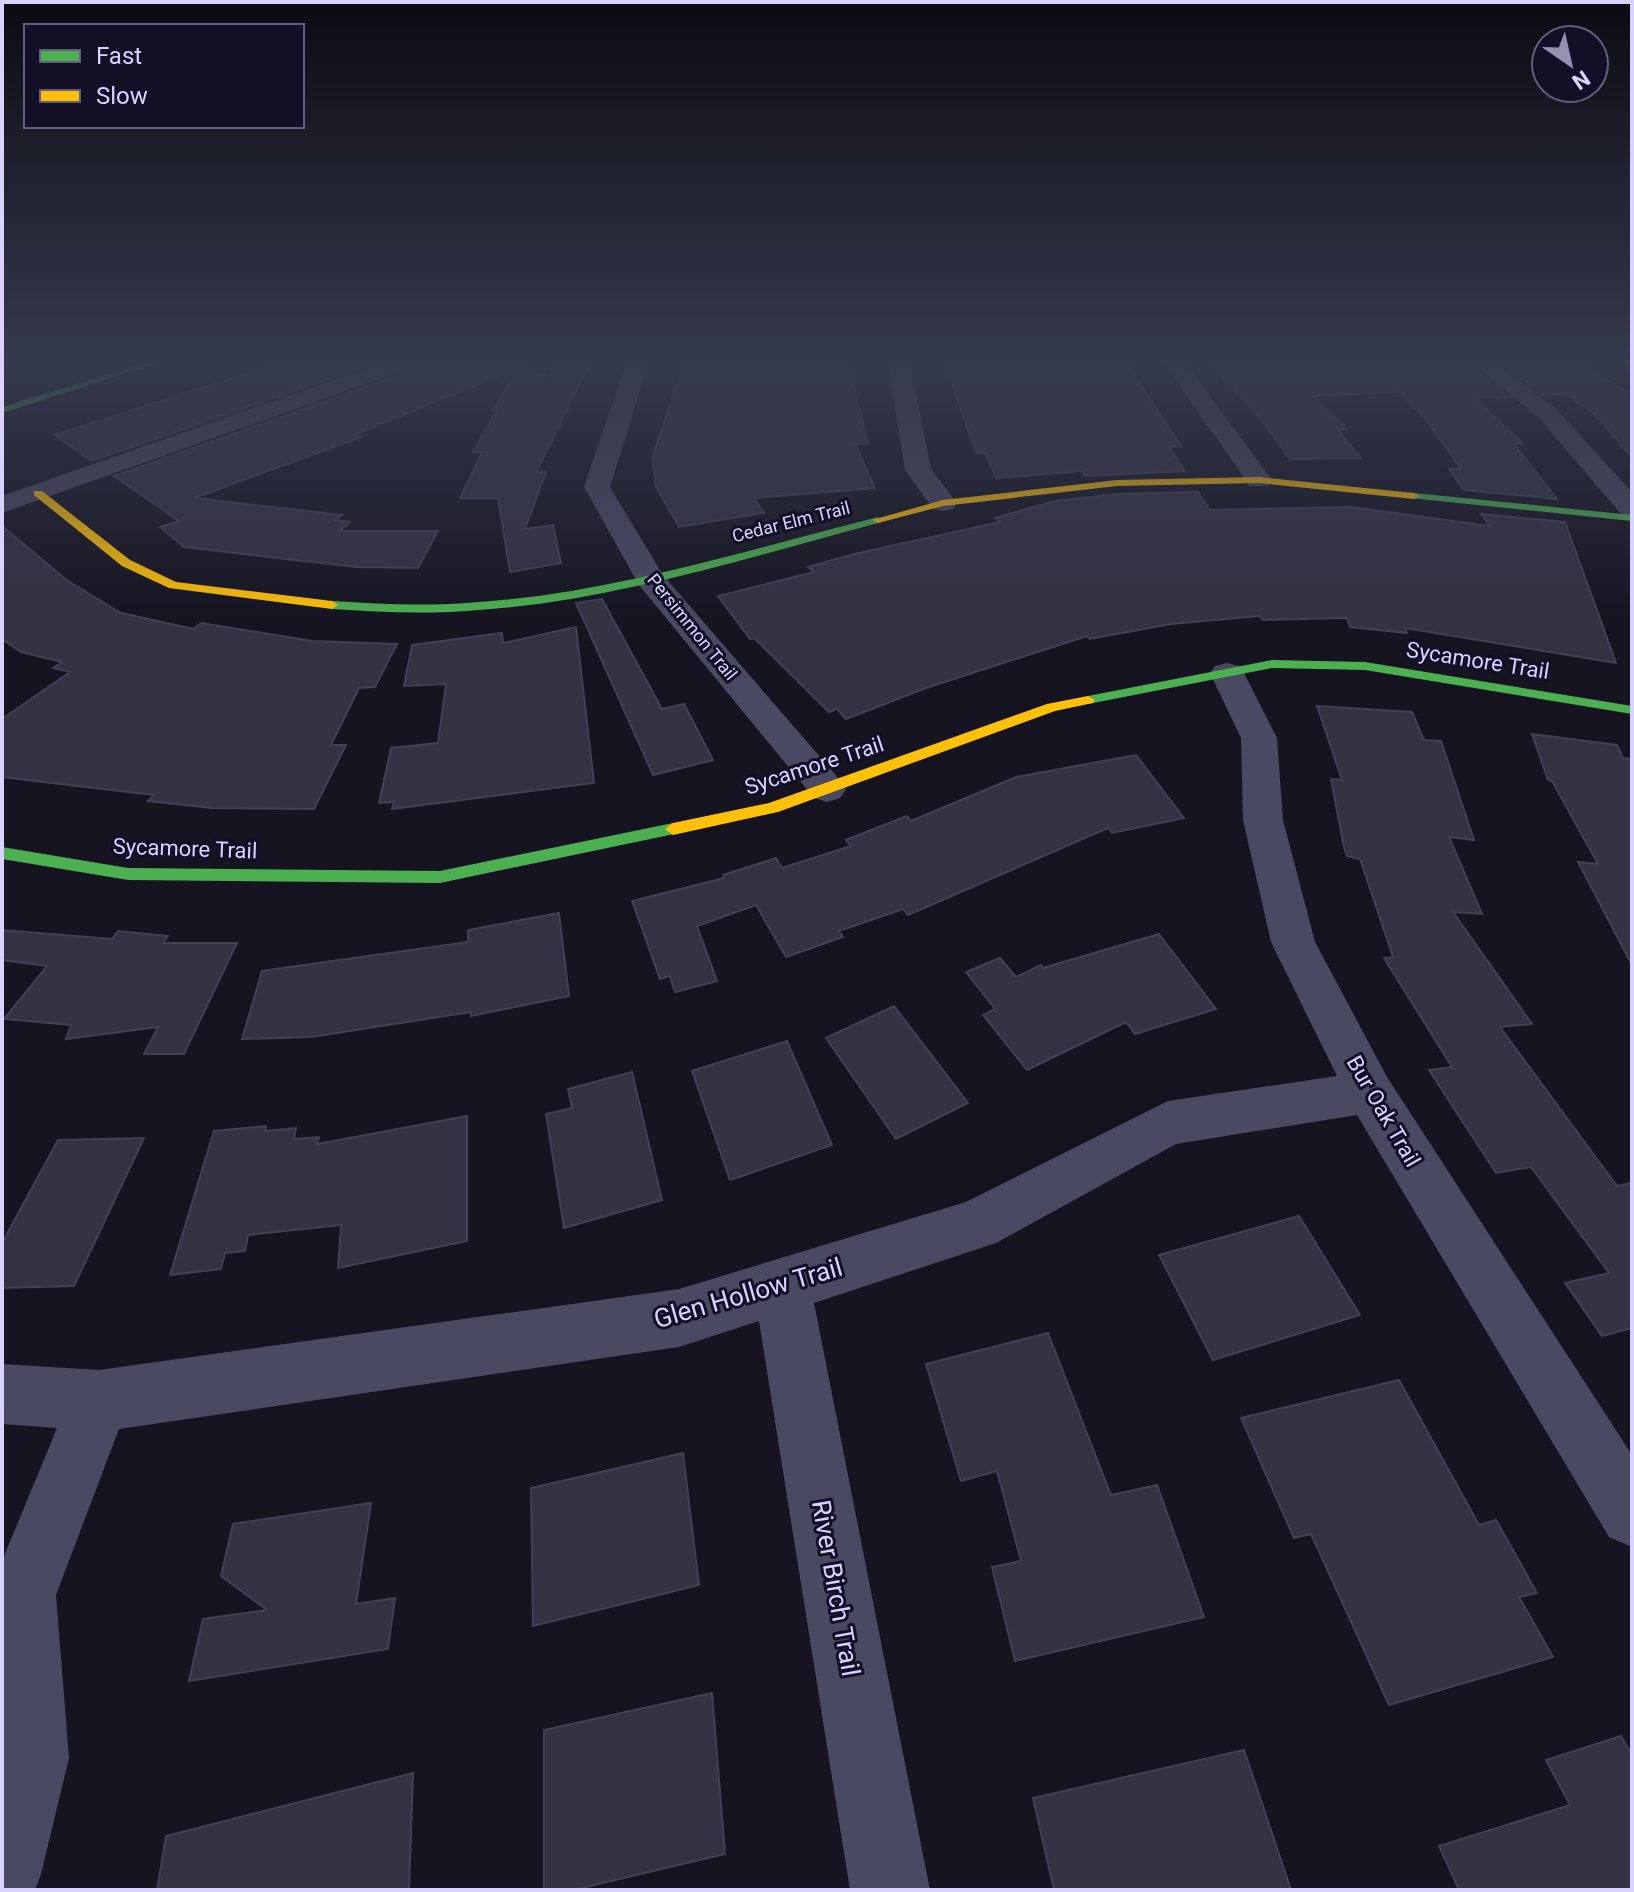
<svg xmlns="http://www.w3.org/2000/svg" width="1634" height="1892" viewBox="0 0 1634 1892" font-family="Roboto,sans-serif">
<style>
.building{fill:#343243;stroke:#433f54;stroke-width:2}
.lines{fill:none;stroke-linecap:round;stroke-linejoin:round}
.street{fill:#4a4962;fill-rule:evenodd}
.fast{fill:#4caf50;fill-rule:evenodd}
.slow{fill:#ffc107;fill-rule:evenodd}
.labels{text-anchor:middle;stroke-width:6;stroke-linejoin:round;paint-order:stroke}
.far-street-label{font-size:18px;fill:#d9d4ff;stroke:#130f26}
.street-label{font-size:22px;fill:#d9d4ff;stroke:#130f26}
.near-street-label{font-size:26px;fill:#d9d4ff;stroke:#130f26}
</style>
<rect width="100%" height="100%" fill="#161421"/>
<path class="building" d="M 295,358 L 388,358 L 92,461 L 54,435 Z
M 430,358 L 542,358 L 356,434 L 361,437 L 194,498 L 342,515 L 336,520 L 350,522 L 340,531 L 438,531 L 418,568 L 356,567 L 184,547 L 160,527 L 179,521 L 114,476 L 425,366 Z
M 559,358 L 593,358 L 536,472 L 546,472 L 525,529 L 553,525 L 561,563 L 510,572 L 498,498 L 460,498 L 482,452 L 473,452 L 497,410 L 493,410 L 519,368 L 550,377 Z
M 847,358 L 868,443 L 855,444 L 875,488 L 754,498 L 764,513 L 679,527 L 656,487 L 652,458 L 685,359 Z
M 1045,358 L 1123,358 L 1181,446 L 1169,447 L 1185,471 L 1084,476 L 1083,471 L 996,478 L 985,453 L 976,453 L 944,360 Z
M 1204,358 L 1340,358 L 1340,363 L 1462,359 L 1508,397 L 1475,398 L 1523,444 L 1514,444 L 1557,499 L 1464,490 L 1449,469 L 1461,469 L 1424,417 L 1400,392 L 1313,396 L 1347,430 L 1338,430 L 1361,458 L 1290,459 L 1261,419 Z
M 1494,358 L 1571,358 L 1632,395 L 1632,457 L 1595,415 L 1566,394 L 1543,395 Z
M 1198,492 L 1210,510 L 1351,507 L 1490,526 L 1481,514 L 1565,522 L 1616,663 L 1405,628 L 1407,633 L 1350,627 L 1347,618 L 1263,620 L 1260,616 L 1171,624 L 1090,639 L 1087,636 L 926,688 L 846,719 L 837,709 L 829,712 L 754,638 L 750,639 L 718,596 L 814,572 L 808,567 L 854,554 L 1000,522 L 995,518 L 1055,501 L 1117,494 Z
M 2,526 L 68,581 L 121,613 L 194,629 L 201,623 L 312,641 L 397,644 L 375,687 L 359,688 L 331,745 L 346,745 L 314,809 L 211,808 L 148,801 L 154,795 L 2,777 L 2,719 L 70,672 L 53,668 L 62,662 L 21,652 L 2,639 Z
M 602,599 L 662,709 L 684,704 L 713,760 L 653,775 L 576,603 Z
M 576,627 L 594,783 L 392,809 L 394,802 L 379,803 L 391,748 L 438,743 L 446,684 L 404,686 L 412,645 L 502,633 L 503,643 Z
M 1317,706 L 1412,712 L 1424,740 L 1441,741 L 1474,840 L 1449,837 L 1482,914 L 1453,912 L 1532,1024 L 1500,1027 L 1617,1186 L 1632,1183 L 1632,1328 L 1602,1336 L 1565,1283 L 1609,1273 L 1531,1167 L 1496,1173 L 1429,1070 L 1452,1067 L 1384,958 L 1393,957 L 1360,859 L 1347,856 L 1344,847 L 1331,779 L 1342,780 Z
M 1532,734 L 1617,745 L 1623,758 L 1632,759 L 1632,965 L 1578,862 L 1598,864 L 1552,781 L 1548,780 Z
M 1136,755 L 1184,818 L 1112,833 L 1108,828 L 908,915 L 903,909 L 839,931 L 843,937 L 786,957 L 756,905 L 697,926 L 717,981 L 675,992 L 670,976 L 660,979 L 632,901 L 724,878 L 723,875 L 776,858 L 782,868 L 851,846 L 846,840 L 907,816 L 911,821 L 1016,777 Z
M 559,913 L 569,996 L 471,1016 L 471,1012 L 311,1037 L 242,1039 L 262,971 L 468,942 L 468,930 Z
M 2,930 L 112,939 L 118,931 L 168,936 L 163,943 L 237,943 L 184,1054 L 144,1054 L 158,1027 L 66,1039 L 71,1025 L 4,1019 L 47,966 L 2,960 Z
M 1159,934 L 1216,1009 L 1135,1034 L 1126,1022 L 1027,1070 L 983,1015 L 995,1009 L 966,972 L 1000,958 L 1016,977 L 1041,965 L 1043,968 Z
M 894,1006 L 968,1103 L 896,1139 L 826,1038 Z
M 787,1041 L 832,1145 L 730,1180 L 692,1071 Z
M 632,1072 L 662,1200 L 564,1228 L 546,1114 L 572,1108 L 568,1089 Z
M 467,1116 L 467,1241 L 338,1268 L 341,1225 L 248,1235 L 245,1251 L 225,1253 L 221,1269 L 170,1275 L 214,1131 L 266,1126 L 265,1131 L 296,1128 L 294,1139 L 319,1137 L 317,1144 Z
M 144,1138 L 74,1286 L 2,1288 L 2,1243 L 58,1140 Z
M 1299,1216 L 1360,1315 L 1213,1360 L 1159,1255 Z
M 1048,1333 L 1111,1495 L 1157,1485 L 1204,1617 L 1015,1661 L 992,1567 L 1021,1561 L 997,1471 L 961,1481 L 926,1364 Z
M 1399,1380 L 1479,1525 L 1496,1520 L 1537,1593 L 1519,1597 L 1553,1657 L 1389,1705 L 1311,1534 L 1294,1538 L 1241,1418 Z
M 683,1453 L 699,1585 L 533,1626 L 531,1488 Z
M 371,1503 L 356,1604 L 395,1598 L 388,1649 L 189,1681 L 203,1619 L 267,1610 L 221,1576 L 233,1524 Z
M 712,1693 L 725,1854 L 573,1890 L 544,1890 L 544,1730 Z
M 1621,1736 L 1632,1755 L 1632,1890 L 1459,1890 L 1439,1846 L 1570,1805 L 1546,1760 Z
M 1244,1750 L 1291,1890 L 1054,1890 L 1033,1798 Z
M 413,1773 L 409,1890 L 157,1890 L 166,1836 Z"/>
<g class="lines">
<path class="street" d="M 396,358 L 427,358 L 424,363 L 2,513 L 2,496 Z
M 628,358 L 650,358 L 610,487 L 663,575 L 840,780 L 846,789 L 840,798 L 827,802 L 814,798 L 639,585 L 584,487 Z
M 887,358 L 909,358 L 931,469 L 957,503 L 953,509 L 943,511 L 933,509 L 905,470 Z
M 1160,358 L 1182,358 L 1272,480 L 1268,486 L 1250,486 Z
M 1465,358 L 1489,358 L 1555,408 L 1632,492 L 1632,517 L 1622,515 L 1539,418 Z
M 1227,663 L 1239,666 L 1244,673 L 1277,738 L 1283,820 L 1315,942 L 1387,1077 L 1632,1455 L 1632,1547 L 1609,1537 L 1357,1115 L 1176,1144 L 996,1243 L 814,1303 L 930,1890 L 850,1890 L 759,1321 L 679,1347 L 119,1429 L 56,1595 L 69,1758 L 41,1874 L 35,1890 L 2,1890 L 2,1561 L 57,1428 L 2,1424 L 2,1364 L 99,1370 L 679,1289 L 966,1202 L 1168,1101 L 1337,1076 L 1271,942 L 1243,820 L 1241,738 L 1210,673 L 1215,666 Z"/>
<path class="fast" d="M 162,358 L 174,358 L 2,413 L 2,407 Z
M 1414,493 L 1632,515 L 1632,521 L 1410,498 L 1408,496 Z
M 878,517 L 884,520 L 882,522 C 746,558 607,603 466,611 C 421,614 377,612 332,609 L 326,605 L 332,601 C 377,604 421,606 466,603 C 606,595 743,551 878,517 Z
M 1272,660 L 1365,662 L 1632,706 L 1632,714 L 1365,670 L 1272,668 L 1088,704 L 1081,700 L 1088,696 Z
M 673,823 L 681,829 L 679,833 L 440,883 L 128,880 L 2,859 L 2,847 L 128,868 L 440,871 Z"/>
<path class="slow" d="M 1259,477 L 1414,493 L 1420,496 L 1414,499 L 1259,483 L 1117,486 L 943,506 L 878,523 L 872,520 L 943,500 L 1117,480 Z
M 34,491 L 42,491 L 130,560 L 176,582 L 332,601 L 338,605 L 332,609 L 169,588 L 122,566 L 34,495 Z
M 1088,696 L 1095,700 L 1093,703 L 1055,711 L 778,812 L 673,835 L 665,829 L 673,823 L 769,803 L 1047,704 Z"/>
</g>
<linearGradient id="sky" x2="0" y2="1"><stop stop-color="#0c0b12"/><stop offset="0.58" stop-color="#363a4e"/><stop offset="1" stop-color="#363a4e" stop-opacity="0"/></linearGradient>
<rect width="1634" height="622" fill="url(#sky)"/>
<g class="labels">
<g class="far-street-label">
<text transform="translate(791 522) rotate(-14)" y="6">Cedar Elm Trail</text>
<text transform="translate(692 627) rotate(51)" y="6">Persimmon Trail</text>
</g>
<g class="street-label">
<text transform="translate(1478 660) rotate(9)" y="8">Sycamore Trail</text>
<text transform="translate(814 765) rotate(-18)" y="8">Sycamore Trail</text>
<text transform="translate(185 848) rotate(2)" y="8">Sycamore Trail</text>
<text transform="translate(1384 1111) rotate(60)" y="8">Bur Oak Trail</text>
</g>
<g class="near-street-label">
<text transform="translate(748 1293) rotate(-16)" y="9">Glen Hollow Trail</text>
<text transform="translate(836 1588) rotate(80)" y="9">River Birch Trail</text>
</g>
</g>
<rect width="1634" height="1892" fill="none" stroke="#d9d4ff" stroke-width="8"/>
<rect x="24" y="24" width="280" height="104" fill="#130f26" stroke="#625e7d" stroke-width="2"/>
<rect x="40" y="50" width="40" height="12" fill="#4caf50" stroke="#625e7d" stroke-width="2"/>
<text x="96" y="64" font-size="24" fill="#d9d4ff">Fast</text>
<rect x="40" y="90" width="40" height="12" fill="#ffc107" stroke="#625e7d" stroke-width="2"/>
<text x="96" y="104" font-size="24" fill="#d9d4ff">Slow</text>
<g transform="translate(1570 64) rotate(146)"><circle r="38" fill="#130f26" stroke="#625e7d" stroke-width="2"/>
<path d="M0-6L14 30L0 20L-14 30Z" fill="#9591b1"/>
<text y="-12" font-size="22" font-weight="bold" text-anchor="middle" fill="#d9d4ff">N</text>
</g>
</svg>
